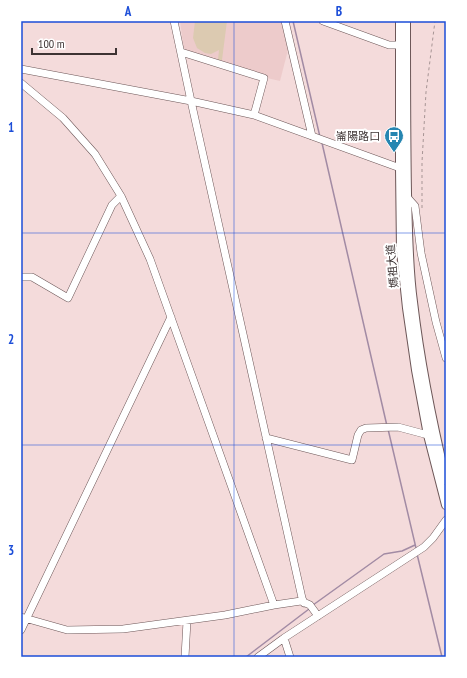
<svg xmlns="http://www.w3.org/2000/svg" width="467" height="678" viewBox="0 0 467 678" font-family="'PT Sans Narrow','Noto Sans TC',sans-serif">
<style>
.built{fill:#edcbcb}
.green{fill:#dccab1}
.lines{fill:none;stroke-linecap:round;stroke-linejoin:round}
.stream{stroke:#a28ba4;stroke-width:1.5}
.minor-casing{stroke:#6d5758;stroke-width:8}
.major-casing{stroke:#6d5758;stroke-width:10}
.path{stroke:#a79595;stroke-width:1;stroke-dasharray:3 3;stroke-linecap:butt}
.minor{stroke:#fff;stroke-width:7}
.major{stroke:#fff;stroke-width:8}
.grid{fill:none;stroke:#1d4ed8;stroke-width:1;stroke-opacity:0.55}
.labels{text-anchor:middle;stroke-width:4;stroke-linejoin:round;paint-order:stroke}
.poi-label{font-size:11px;fill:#3d3333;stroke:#fff;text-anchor:end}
.street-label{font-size:11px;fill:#3d3333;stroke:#fff}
.neatline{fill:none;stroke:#1d4ed8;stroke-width:1.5}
.grid-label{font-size:13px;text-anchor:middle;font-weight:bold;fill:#1d4ed8}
</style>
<rect width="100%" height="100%" fill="#f4dbdb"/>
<path class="built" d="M 180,21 L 281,21 L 288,50 L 280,81 L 254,75 L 184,51 Z"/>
<path class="green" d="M 195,21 L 227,21 L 222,60 L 218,60 L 219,50 L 211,54 L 205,53 L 197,48 L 193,38 Z"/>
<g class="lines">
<path class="stream" d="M 293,21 L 320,137
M 322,143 L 387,426
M 388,429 L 416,548
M 417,554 L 442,657
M 313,605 L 384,554 L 402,551 L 415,545
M 246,657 L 309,609"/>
<defs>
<path id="minor" d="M 174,21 L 191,101 L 302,598 L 304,603
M 285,21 L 312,136
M 323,21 L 389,45 L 399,45
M 181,52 L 264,78 L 254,115
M 21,69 L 191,101 L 254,115 L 400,168 L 401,173
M 21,83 L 63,118 L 95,154 L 121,196 L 150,259 L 274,605
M 406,195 L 407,197 L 415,206 L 421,253 L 436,322 L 446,358
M 21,277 L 32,277 L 68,298 L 112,205 L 121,196
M 266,438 L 352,460 L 358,435 L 361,430 L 366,428 L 398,427 L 428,435 L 432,434
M 21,617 L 67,630 L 123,629 L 225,615 L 274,605 L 301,601 L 310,605 L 318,616
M 21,630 L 171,317
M 284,638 L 290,657
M 185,657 L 187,621
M 258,657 L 284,638 L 424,547 L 433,538 L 446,520"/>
<path id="major" d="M 400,21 L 400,168 L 401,251 L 407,308 L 416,370 L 428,435 L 446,505
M 406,21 C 406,78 406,136 407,193 C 408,229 408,266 413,302 C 420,362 432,422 446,480"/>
</defs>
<use href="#minor" class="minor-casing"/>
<use href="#major" class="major-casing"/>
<path class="path" d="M 422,208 L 422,162 L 426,92 L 435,21"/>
<use href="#minor" class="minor"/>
<use href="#major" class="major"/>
</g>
<path class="grid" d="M 234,21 L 234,657M 21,233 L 446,233M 21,445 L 446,445"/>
<defs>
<symbol id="bus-pin" viewBox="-11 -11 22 30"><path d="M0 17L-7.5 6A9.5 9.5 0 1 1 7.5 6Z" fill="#2686b1" stroke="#fff"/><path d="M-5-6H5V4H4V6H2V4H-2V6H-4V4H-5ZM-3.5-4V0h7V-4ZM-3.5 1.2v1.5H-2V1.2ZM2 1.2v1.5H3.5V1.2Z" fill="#fff"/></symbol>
</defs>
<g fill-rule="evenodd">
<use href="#bus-pin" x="383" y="125" width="22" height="30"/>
</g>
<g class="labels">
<g class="poi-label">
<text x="380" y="140">崙陽路口</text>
</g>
<g class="street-label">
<text transform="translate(392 266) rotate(-95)" y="4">媽祖大道</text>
</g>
</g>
<rect width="467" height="678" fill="none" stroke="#ffffff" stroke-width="44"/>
<path d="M32 48v6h84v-6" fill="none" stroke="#3d3333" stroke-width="2"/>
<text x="38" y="48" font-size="12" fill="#3d3333" stroke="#ffffff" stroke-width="3" paint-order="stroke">100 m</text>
<rect x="22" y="22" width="423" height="634" class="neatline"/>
<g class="grid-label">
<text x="128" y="16">A</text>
<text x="339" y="16">B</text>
<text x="11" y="132">1</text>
<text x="11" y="344">2</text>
<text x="11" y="555">3</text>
</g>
</svg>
